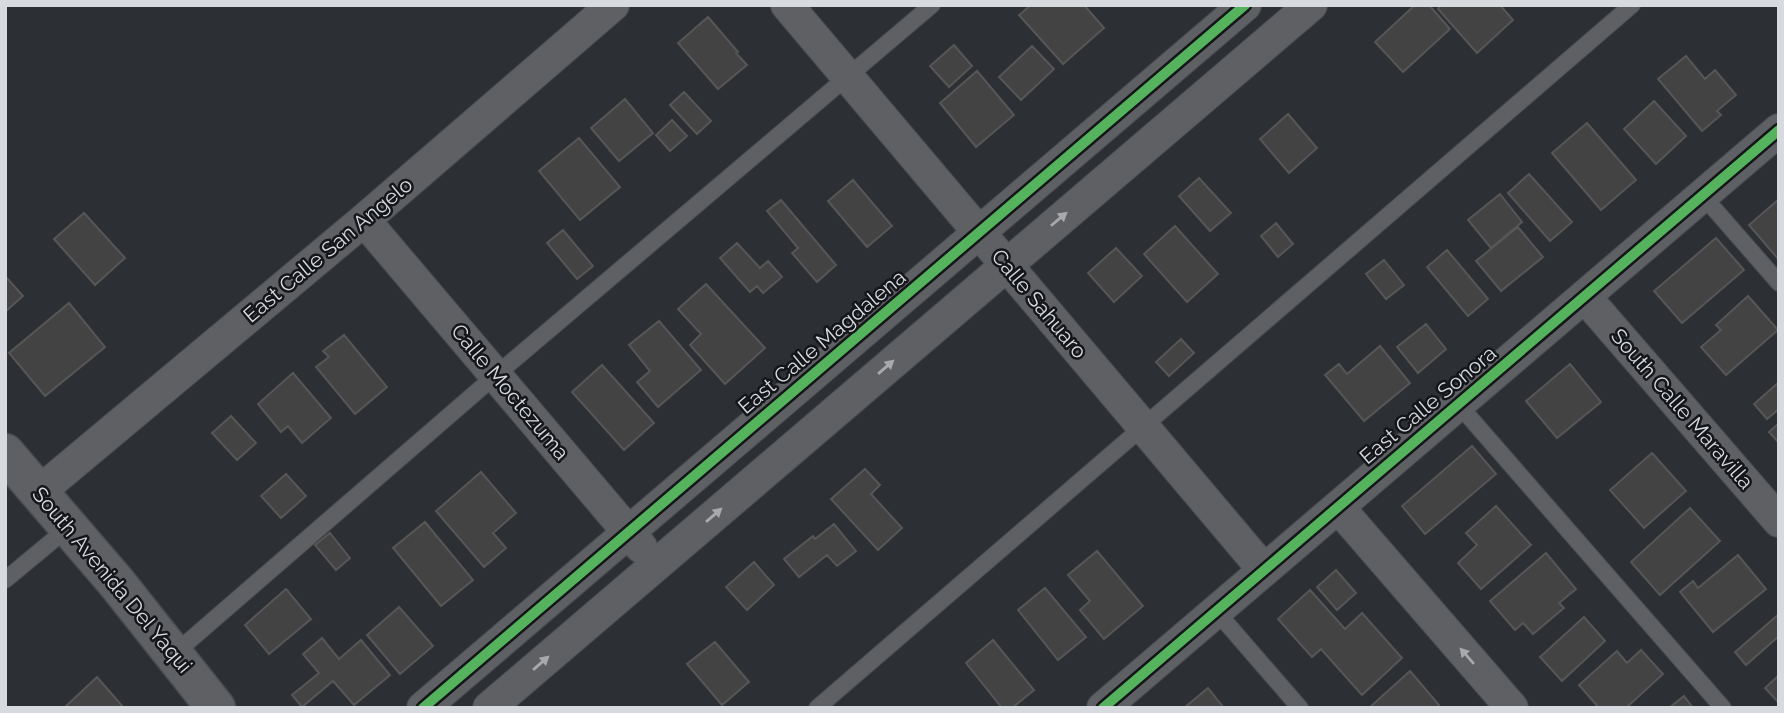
<svg xmlns="http://www.w3.org/2000/svg" width="1784" height="713" viewBox="0 0 1784 713" font-family="Raleway,sans-serif">
<style>
.building{fill:#434344;stroke:#575657;stroke-width:2}
.lines{fill:none;stroke-linecap:round;stroke-linejoin:round}
.service-casing{stroke:#474a4e;stroke-width:18}
.minor-casing{stroke:#474a4e;stroke-width:34}
.tertiary-casing{stroke:#474a4e;stroke-width:41}
.service{stroke:#5e6063;stroke-width:16}
.minor{stroke:#5e6063;stroke-width:32}
.tertiary{stroke:#5e6063;stroke-width:38}
.cycleway-casing{stroke:#14161a;stroke-width:15}
.cycleway{stroke:#56b35d;stroke-width:10}
.oneway{fill:#a7a9ad}
.labels{text-anchor:middle;stroke-width:5;stroke-linejoin:round;paint-order:stroke}
.street-label{font-size:21px;fill:#d7dadf;stroke:#14161a}
</style>
<rect width="100%" height="100%" fill="#2c2f33"/>
<path class="building" d="M 1031,5 L 1084,5 L 1104,28 L 1063,64 L 1019,15 Z
M 1415,5 L 1429,5 L 1450,29 L 1403,72 L 1375,42 Z
M 1441,5 L 1500,5 L 1513,20 L 1477,53 L 1438,9 Z
M 708,17 L 738,52 L 736,53 L 747,65 L 718,89 L 678,43 Z
M 954,45 L 972,66 L 949,87 L 930,66 Z
M 1032,46 L 1054,69 L 1021,100 L 999,77 Z
M 1686,56 L 1705,79 L 1715,70 L 1736,95 L 1717,111 L 1721,115 L 1702,131 L 1658,79 Z
M 977,71 L 1014,115 L 976,147 L 940,103 Z
M 684,92 L 711,121 L 697,134 L 670,105 Z
M 625,99 L 653,133 L 619,161 L 591,128 Z
M 1654,101 L 1686,136 L 1656,164 L 1624,129 Z
M 1288,114 L 1317,148 L 1289,173 L 1260,139 Z
M 672,120 L 687,136 L 670,151 L 656,135 Z
M 1587,123 L 1636,180 L 1601,210 L 1552,153 Z
M 579,138 L 620,187 L 580,220 L 539,171 Z
M 1529,174 L 1572,222 L 1550,241 L 1508,193 Z
M 1199,178 L 1231,213 L 1210,231 L 1179,196 Z
M 853,180 L 892,226 L 867,247 L 828,201 Z
M 1500,194 L 1522,222 L 1491,248 L 1468,220 Z
M 1779,199 L 1779,260 L 1749,225 Z
M 781,200 L 836,265 L 817,282 L 792,253 L 798,248 L 767,211 Z
M 84,213 L 125,258 L 95,285 L 54,239 Z
M 1276,223 L 1293,244 L 1278,257 L 1261,236 Z
M 1175,226 L 1218,274 L 1187,302 L 1144,254 Z
M 1518,227 L 1543,257 L 1501,291 L 1476,261 Z
M 563,230 L 593,266 L 577,279 L 547,243 Z
M 1716,238 L 1744,270 L 1682,323 L 1654,291 Z
M 737,243 L 760,268 L 768,261 L 782,277 L 763,293 L 757,286 L 750,292 L 720,258 Z
M 1116,248 L 1142,276 L 1114,302 L 1088,273 Z
M 1447,250 L 1488,299 L 1468,316 L 1427,267 Z
M 1384,260 L 1404,285 L 1386,299 L 1366,274 Z
M 5,276 L 23,296 L 5,312 Z
M 706,284 L 765,348 L 725,384 L 690,345 L 701,334 L 678,309 Z
M 1748,296 L 1778,330 L 1726,375 L 1701,347 L 1721,330 L 1716,325 Z
M 69,303 L 105,347 L 45,396 L 9,353 Z
M 659,321 L 701,370 L 658,407 L 637,382 L 650,371 L 629,345 Z
M 1426,324 L 1446,349 L 1418,373 L 1397,347 Z
M 344,335 L 387,387 L 355,414 L 316,367 L 329,357 L 323,351 Z
M 1181,339 L 1194,353 L 1169,376 L 1156,362 Z
M 1380,346 L 1410,383 L 1364,421 L 1325,375 L 1339,364 L 1347,374 Z
M 1570,364 L 1601,402 L 1557,438 L 1526,401 Z
M 602,365 L 654,423 L 624,450 L 572,392 Z
M 293,373 L 331,418 L 302,443 L 288,426 L 281,432 L 258,404 Z
M 1779,382 L 1779,409 L 1767,419 L 1754,404 Z
M 231,416 L 256,443 L 237,460 L 212,433 Z
M 1779,423 L 1779,443 L 1769,432 Z
M 1472,446 L 1496,474 L 1425,534 L 1402,506 Z
M 1652,453 L 1686,491 L 1644,528 L 1610,490 Z
M 865,469 L 880,485 L 871,494 L 902,528 L 878,550 L 831,499 Z
M 481,472 L 516,513 L 493,533 L 506,548 L 484,567 L 436,511 Z
M 286,474 L 306,496 L 281,518 L 261,496 Z
M 1496,506 L 1531,545 L 1481,589 L 1458,563 L 1477,545 L 1466,533 Z
M 1690,508 L 1720,541 L 1660,595 L 1631,562 Z
M 425,522 L 473,580 L 441,606 L 393,548 Z
M 834,524 L 856,551 L 837,566 L 827,555 L 799,577 L 784,559 L 813,536 L 815,539 Z
M 330,533 L 350,558 L 336,570 L 315,545 Z
M 1097,551 L 1143,606 L 1104,639 L 1080,610 L 1090,601 L 1068,575 Z
M 1546,553 L 1576,589 L 1559,603 L 1564,608 L 1533,634 L 1523,623 L 1515,630 L 1490,601 Z
M 1738,555 L 1766,589 L 1713,632 L 1680,592 L 1693,581 L 1698,588 Z
M 754,562 L 774,585 L 747,610 L 726,587 Z
M 1336,570 L 1356,593 L 1337,610 L 1317,587 Z
M 1045,588 L 1086,637 L 1058,660 L 1018,610 Z
M 286,589 L 311,619 L 269,654 L 245,625 Z
M 1310,590 L 1345,629 L 1362,613 L 1402,658 L 1362,695 L 1321,649 L 1312,657 L 1278,619 Z
M 399,607 L 433,646 L 400,674 L 367,635 Z
M 1779,614 L 1779,636 L 1746,665 L 1735,652 Z
M 1584,617 L 1605,641 L 1562,681 L 1540,657 Z
M 322,638 L 339,659 L 361,640 L 390,675 L 354,705 L 333,681 L 302,707 L 292,695 L 319,673 L 303,654 Z
M 993,640 L 1034,690 L 1012,708 L 1002,708 L 966,663 Z
M 715,642 L 749,682 L 722,705 L 687,664 Z
M 1641,650 L 1663,674 L 1626,708 L 1599,708 L 1579,685 L 1617,651 L 1627,663 Z
M 1410,671 L 1439,705 L 1436,708 L 1369,708 Z
M 1779,675 L 1779,703 L 1765,688 Z
M 97,677 L 124,708 L 64,708 Z
M 1208,688 L 1224,708 L 1184,708 Z
M 1684,696 L 1693,708 L 1669,708 Z"/>
<g class="lines">
<defs>
<path id="service" d="M 1703,196 L 1779,283
M 1458,404 L 1723,708
M 5,580 L 69,527
M 1216,611 L 1300,708
M 174,654 L 496,375 L 932,5
M 817,708 L 1632,5"/>
<path id="minor" d="M 787,5 L 1264,570
M 364,220 L 641,547
M 1585,297 L 1779,521
M 39,492 L 364,220 L 613,5
M 1338,507 L 1512,708
M 423,708 C 695,472 972,241 1245,5
M 489,708 L 1311,5
M 1103,708 L 1779,130"/>
<path id="tertiary" d="M 5,453 L 116,582 L 216,708"/>
</defs>
<use href="#service" class="service-casing"/>
<use href="#minor" class="minor-casing"/>
<use href="#tertiary" class="tertiary-casing"/>
<use href="#service" class="service"/>
<use href="#minor" class="minor"/>
<use href="#tertiary" class="tertiary"/>
<defs>
<path id="cycleway" d="M 423,708 C 695,472 972,241 1245,5
M 1103,708 L 1779,130"/>
</defs>
<use href="#cycleway" class="cycleway-casing"/>
<use href="#cycleway" class="cycleway"/>
</g>
<defs><path id="oneway-solid" d="M-6-.8H1V-3.2L6.5 0L1 3.2V.8H-6Z" transform="scale(1.75)"/></defs>
<g class="oneway">
<use href="#oneway-solid" transform="translate(1059 219) rotate(-40)"/>
<use href="#oneway-solid" transform="translate(886 367) rotate(-41)"/>
<use href="#oneway-solid" transform="translate(714 515) rotate(-41)"/>
<use href="#oneway-solid" transform="translate(1467 656) rotate(-131)"/>
<use href="#oneway-solid" transform="translate(541 663) rotate(-41)"/>
</g>
<g class="labels">
<g class="street-label">
<text transform="translate(328 250) rotate(-40)" y="7">East Calle San Angelo</text>
<text transform="translate(1039 304) rotate(50)" y="7">Calle Sahuaro</text>
<text transform="translate(822 342) rotate(-40)" y="7">East Calle Magdalena</text>
<text transform="translate(510 392) rotate(50)" y="7">Calle Moctezuma</text>
<text transform="translate(1428 405) rotate(-40)" y="7">East Calle Sonora</text>
<text transform="translate(1682 409) rotate(49)" y="7">South Calle Maravilla</text>
<text transform="translate(112 580) rotate(50)" y="7">South Avenida Del Yaqui</text>
</g>
</g>
<rect width="1784" height="713" fill="none" stroke="#d7dadf" stroke-width="14"/>
</svg>
